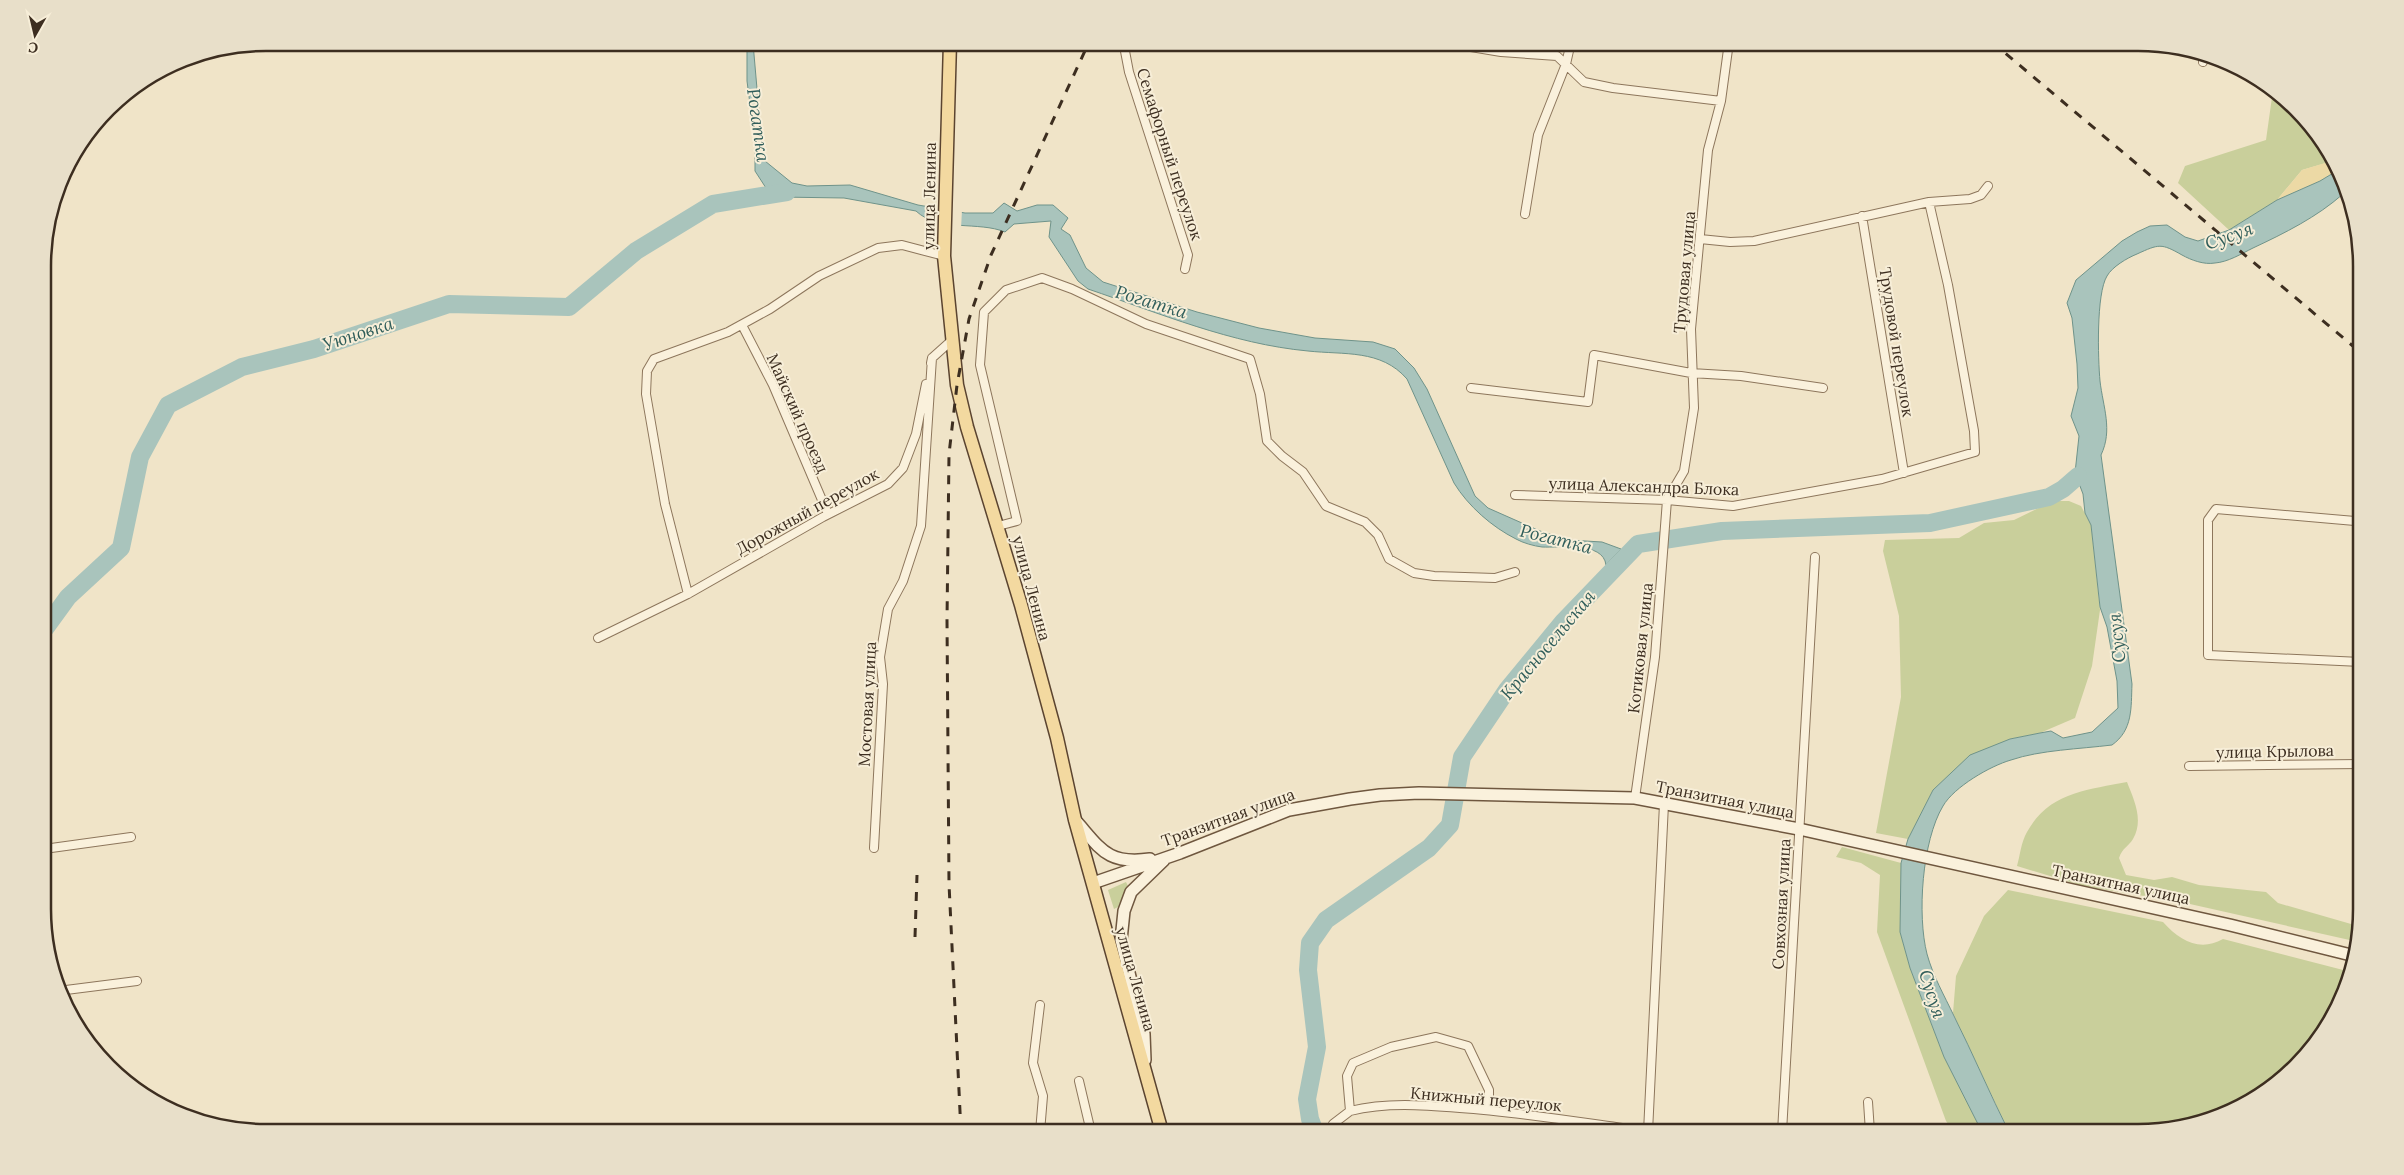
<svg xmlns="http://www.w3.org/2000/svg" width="2404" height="1175" viewBox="0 0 2404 1175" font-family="Lora,serif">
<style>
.green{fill:#c9cf9b}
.sand{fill:#ecd9a5}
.water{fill:#a9c4bc;stroke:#6f938a}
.pier{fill:#f0e4c8}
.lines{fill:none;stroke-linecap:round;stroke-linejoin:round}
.river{stroke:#a9c4bc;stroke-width:18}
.street-casing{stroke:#8d765c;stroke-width:10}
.secondary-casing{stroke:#6f573f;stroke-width:14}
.primary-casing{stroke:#5b4430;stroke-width:15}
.street{stroke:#faf1dc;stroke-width:8}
.secondary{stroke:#faf1dc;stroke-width:11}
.primary{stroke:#f3d9a0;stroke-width:12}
.rail{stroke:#3d2e20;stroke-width:3;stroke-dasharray:9 9;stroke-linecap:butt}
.labels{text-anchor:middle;stroke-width:4;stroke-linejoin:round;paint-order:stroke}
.street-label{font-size:16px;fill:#3d2e20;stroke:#f7eed8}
.water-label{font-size:18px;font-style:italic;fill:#2f5d5a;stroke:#f7eed8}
.rim{fill:none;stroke:#3d2e20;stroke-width:2.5}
</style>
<rect width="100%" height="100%" fill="#f0e4c8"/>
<path class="green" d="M 2273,90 C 2297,105 2320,132 2330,158 L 2326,163 L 2302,170 L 2277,200 L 2229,230 L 2178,183 L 2185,166 L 2266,140 Z
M 2053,501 L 2069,501 L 2081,506 L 2091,525 L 2100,610 L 2092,666 L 2075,718 L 2040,733 L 2010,739 L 1933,790 L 1908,839 L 1876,833 L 1901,697 L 1899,616 L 1883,551 L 1885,540 L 1959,538 L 1984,523 L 2014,520 Z
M 2127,782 C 2134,800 2144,820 2133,839 C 2128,847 2123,847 2119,858 L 2126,875 L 2154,880 L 2172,877 L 2199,885 L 2266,892 L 2278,903 L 2358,926 L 2354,941 L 2181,902 L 2083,886 L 2017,866 C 2020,856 2021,842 2027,832 C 2049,792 2087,790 2127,782 Z
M 1842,847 L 1901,863 L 1900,932 L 1910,968 L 1944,1057 L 1982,1132 L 1954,1132 L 1946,1121 L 1877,932 L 1880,875 L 1861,863 L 1836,857 Z
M 1126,882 L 1128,886 L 1118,907 L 1114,909 L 1108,890 Z
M 2008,890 L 2163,922 C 2180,941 2200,952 2223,939 L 2347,971 L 2339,1008 L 2306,1056 L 2263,1095 L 2210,1121 L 2153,1132 L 2009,1132 L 1953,1013 L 1956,976 L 1984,916 Z"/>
<path class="sand" d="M 2330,158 L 2335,172 L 2320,181 L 2277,200 L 2302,170 L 2325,163 Z"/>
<path class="water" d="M 745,43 L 753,43 L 762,146 L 765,161 L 792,183 L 807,186 L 850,185 L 918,205 L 965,213 L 993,213 L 1004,203 L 1017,211 L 1037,205 L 1053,205 L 1068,218 L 1061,229 L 1070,235 L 1086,268 L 1103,282 L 1197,312 L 1259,328 L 1315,338 L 1373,342 L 1395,349 L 1414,368 L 1427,389 L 1475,496 L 1488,508 L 1540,531 L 1569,540 L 1602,542 L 1621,549 L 1606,565 C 1603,541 1560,548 1542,547 C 1534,546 1523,543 1516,539 C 1492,527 1468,506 1454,483 L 1407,379 C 1381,349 1344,355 1308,351 C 1232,344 1159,313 1088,289 L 1078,281 L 1049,237 L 1051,221 L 1014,224 L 1005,232 C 979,221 938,232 916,211 L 844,198 L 779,197 L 766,188 L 755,171 L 755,143 L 747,81 L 747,49 Z
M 2335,172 L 2343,194 C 2317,217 2285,233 2253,248 C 2241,254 2228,262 2215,263 C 2204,265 2191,260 2182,255 C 2161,243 2159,244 2137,254 C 2127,258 2112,267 2107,276 C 2096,294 2098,359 2100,381 C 2103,407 2113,430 2101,455 L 2132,684 C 2131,708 2133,730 2112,745 C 2080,749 2040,750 2011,760 C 1990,766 1954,787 1943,806 C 1922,841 1917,915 1927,954 C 1933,976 1944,995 1954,1016 C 1973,1054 1990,1094 2009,1132 L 1982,1132 L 1944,1057 L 1910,968 L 1900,932 L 1901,863 L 1908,839 L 1933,790 L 1970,755 L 2010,739 L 2040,733 L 2051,731 L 2063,738 L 2092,732 L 2118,708 L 2117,681 L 2107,627 L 2100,607 L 2091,525 L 2085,513 L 2083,494 L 2075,473 L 2079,436 L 2071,416 L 2078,388 L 2077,364 L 2072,318 L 2067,303 L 2076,280 L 2122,241 L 2137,232 L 2150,226 L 2167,225 L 2185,237 L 2198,241 L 2229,230 L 2277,200 L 2320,181 Z"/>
<path class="pier" d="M 929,204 L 962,210 L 961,229 L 929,221 Z"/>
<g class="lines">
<path class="river" d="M 44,630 L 68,597 L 121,548 L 140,457 L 168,405 L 242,367 L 314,349 L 449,304 L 569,307 L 636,251 L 713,204 L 787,192
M 1315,1132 L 1310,1119 L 1307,1099 L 1317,1047 L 1308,970 L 1310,943 L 1326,920 L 1429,848 L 1450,825 L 1462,757 L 1507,690 L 1563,622 L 1638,544 L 1722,531 L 1930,523 L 2049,497 L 2063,489 L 2078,476"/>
<defs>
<path id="street" d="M 1131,42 L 1124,46 L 1129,72 L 1188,255 L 1185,269
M 1441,42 L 1501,52 L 1557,56 L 1584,82 L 1613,88 L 1721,101
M 2203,62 L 2204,58
M 1525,214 L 1538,135 L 1566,64 L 1571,42
M 1862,216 L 1904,473
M 1700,239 L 1730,242 L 1754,241 L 1929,202 L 1970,199 L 1981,195 L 1988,186
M 742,325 L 773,385 L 828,514
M 931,363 L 932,358 L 951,341
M 1471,388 L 1588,402 L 1594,355 L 1691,373 L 1741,376 L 1823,388
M 1515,495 L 1667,500 L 1733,506 L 1882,479 L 1975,452 L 1974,431 L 1948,285 L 1929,202
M 2360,524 L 2355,521 L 2216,509 L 2208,520 L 2208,655 L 2361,662
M 998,526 L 1017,521 L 980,365 L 984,312 L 1006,290 L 1042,278 L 1072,289 L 1146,324 L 1250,359 L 1260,394 L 1267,441 L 1282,456 L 1303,472 L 1326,506 L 1365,522 L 1378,535 L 1389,559 L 1414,573 L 1434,576 L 1495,578 L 1515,572
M 688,594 L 665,504 L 646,394 L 647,371 L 654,359 L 728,332 L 770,309 L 819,276 L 878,248 L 902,245 L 944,256
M 2361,631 L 2361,683
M 598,638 L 688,594 L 823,517 L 888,484 L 903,468 L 916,434 L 926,384
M 2189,766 L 2361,764
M 1635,798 L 1655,657 L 1667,500 L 1684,471 L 1694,408 L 1691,329 L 1708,150 L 1721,101 L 1729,42
M 874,848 L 883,684 L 880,657 L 888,609 L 903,581 L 921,526 L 932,358
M 44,849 L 131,837
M 58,991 L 137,981
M 1040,1005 L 1033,1063 L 1043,1096 L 1040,1132
M 1079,1081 L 1091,1132
M 1868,1102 L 1870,1132
M 1350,1111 C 1386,1102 1423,1105 1460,1108 C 1519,1112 1578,1122 1637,1130 L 1648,1129
M 1333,1124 L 1350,1111 L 1347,1076 L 1353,1063 L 1391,1047 L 1436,1037 L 1468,1046 L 1489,1090 L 1489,1110
M 1648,1132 L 1664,804
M 1782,1132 L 1815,557"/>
<path id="secondary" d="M 1075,820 C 1101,849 1107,865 1150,859
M 1093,883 L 1180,853 L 1289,810 L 1350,799 L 1380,795 L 1419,793 L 1635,798 L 1799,829 L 2230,925 L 2351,955
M 1145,1060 L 1144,1034 L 1121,940 L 1124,911 L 1131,892 L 1164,860"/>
<path id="primary" d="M 950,42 L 944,256 L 957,385 L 967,427 L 1021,605 L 1057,738 L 1075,820 L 1162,1132"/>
</defs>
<use href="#street" class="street-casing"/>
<use href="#secondary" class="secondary-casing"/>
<use href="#primary" class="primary-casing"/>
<use href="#street" class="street"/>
<use href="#secondary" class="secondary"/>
<use href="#primary" class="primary"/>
<path class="rail" d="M 1992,42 L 2360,352
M 915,937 L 917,875
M 961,1132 L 949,884 L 947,620 L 949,454 L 957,385 L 969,319 L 991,255 L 1089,42"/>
</g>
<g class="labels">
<g class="street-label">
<text transform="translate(1170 154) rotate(72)" y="6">Семафорный переулок</text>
<text transform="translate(929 196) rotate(-89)" y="6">улица Ленина</text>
<text transform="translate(1684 272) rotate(-85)" y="6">Трудовая улица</text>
<text transform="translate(1897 342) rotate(81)" y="6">Трудовой переулок</text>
<text transform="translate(798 413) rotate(66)" y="6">Майский проезд</text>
<text transform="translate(1644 486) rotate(2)" y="6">улица Александра Блока</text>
<text transform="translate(807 511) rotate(-29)" y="6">Дорожный переулок</text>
<text transform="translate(1032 588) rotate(75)" y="6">улица Ленина</text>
<text transform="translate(1640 648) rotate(-84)" y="6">Котиковая улица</text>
<text transform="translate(867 704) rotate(-87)" y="6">Мостовая улица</text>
<text transform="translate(2275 751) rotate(-1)" y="6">улица Крылова</text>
<text transform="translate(1725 799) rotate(11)" y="6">Транзитная улица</text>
<text transform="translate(1228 817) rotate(-20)" y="6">Транзитная улица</text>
<text transform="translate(2121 884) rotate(12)" y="6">Транзитная улица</text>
<text transform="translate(1781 904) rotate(-87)" y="6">Совхозная улица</text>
<text transform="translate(1136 979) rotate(74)" y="6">улица Ленина</text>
<text transform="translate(1486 1099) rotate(5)" y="6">Книжный переулок</text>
</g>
<g class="water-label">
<text transform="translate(758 125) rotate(82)" y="6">Рогатка</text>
<text transform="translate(2229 236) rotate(-20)" y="6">Сусуя</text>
<text transform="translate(1151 302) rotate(17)" y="6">Рогатка</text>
<text transform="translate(358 334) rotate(-18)" y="6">Уюновка</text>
<text transform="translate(1556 539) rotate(14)" y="6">Рогатка</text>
<text transform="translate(2117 638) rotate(-96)" y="6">Сусуя</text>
<text transform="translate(1548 645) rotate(-50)" y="6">Красносельская</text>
<text transform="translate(1932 994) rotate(72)" y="6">Сусуя</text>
</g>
</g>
<path d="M0 0H2404V1175H0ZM266 51H2138A215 215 0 0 1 2353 266V909A215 215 0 0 1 2138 1124H266A215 215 0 0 1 51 909V266A215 215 0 0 1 266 51Z" fill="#e8dfc9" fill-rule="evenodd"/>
<path class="rim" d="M266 51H2138A215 215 0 0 1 2353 266V909A215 215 0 0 1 2138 1124H266A215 215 0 0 1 51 909V266A215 215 0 0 1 266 51Z"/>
<g transform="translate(35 35) rotate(188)" stroke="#f7eed8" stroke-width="4" paint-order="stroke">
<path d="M0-4L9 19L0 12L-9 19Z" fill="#3d2e20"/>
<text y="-8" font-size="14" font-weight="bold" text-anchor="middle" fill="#3d2e20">С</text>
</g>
</svg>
